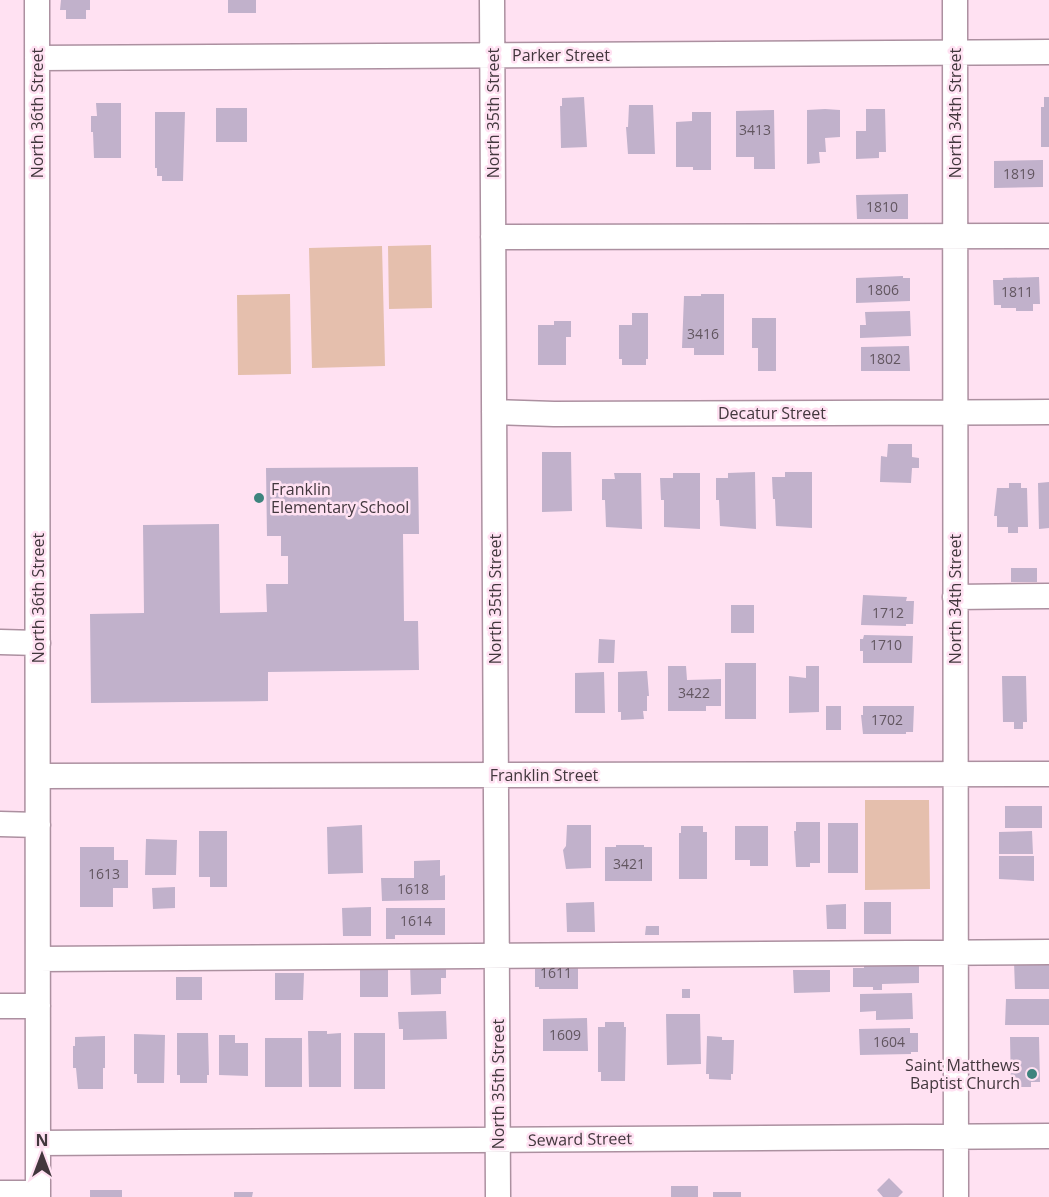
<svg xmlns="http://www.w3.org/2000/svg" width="1049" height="1197" viewBox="0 0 1049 1197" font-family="'Open Sans',sans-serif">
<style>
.green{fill:#e5bfad}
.building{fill:#c1b1cb}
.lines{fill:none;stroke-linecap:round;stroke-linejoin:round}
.minor-casing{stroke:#ac90a0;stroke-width:27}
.minor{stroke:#fff;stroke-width:24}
.poi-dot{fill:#3e847e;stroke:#ffe1f2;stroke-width:2}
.labels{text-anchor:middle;stroke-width:5;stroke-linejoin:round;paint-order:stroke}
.number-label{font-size:14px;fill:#625660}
.street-label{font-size:16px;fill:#42373d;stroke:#ffe1f2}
.poi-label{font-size:16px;fill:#42373d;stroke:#ffe1f2;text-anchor:start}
</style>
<rect width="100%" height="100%" fill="#ffe1f2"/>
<path class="green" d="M 431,245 L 432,308 L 389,309 L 388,246 Z
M 382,246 L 385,366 L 312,368 L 309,248 Z
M 290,294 L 291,374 L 238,375 L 237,295 Z
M 865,800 L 929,800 L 930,889 L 865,890 Z"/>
<path class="building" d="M 61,0 L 90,0 L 90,10 L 86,10 L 86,19 L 66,19 L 66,10 L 60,10 Z
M 228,0 L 256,0 L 256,13 L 228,13 Z
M 584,97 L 587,147 L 561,148 L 560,106 L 562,106 L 562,98 Z
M 1044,97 L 1049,97 L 1049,147 L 1041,147 L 1041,107 L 1044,107 Z
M 96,103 L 121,103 L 121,158 L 94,158 L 93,132 L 91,132 L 91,116 L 97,116 Z
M 629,105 L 653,105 L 655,154 L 628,154 L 626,127 L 628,127 Z
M 216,108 L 247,108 L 247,142 L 216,142 Z
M 825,109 L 840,110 L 840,137 L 825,138 L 826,152 L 819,152 L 820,163 L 807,164 L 807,110 Z
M 866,109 L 885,109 L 886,152 L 879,152 L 879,158 L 856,159 L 856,131 L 866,131 Z
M 774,110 L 775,169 L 754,169 L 754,157 L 736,157 L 736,111 Z
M 155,112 L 185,112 L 183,181 L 162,181 L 162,176 L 157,176 L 157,168 L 155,168 Z
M 692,112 L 711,112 L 711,170 L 693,170 L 693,167 L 676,167 L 676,122 L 692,121 Z
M 1043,160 L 1043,187 L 994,188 L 994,161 Z
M 908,194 L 908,219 L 857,219 L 856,195 Z
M 903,276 L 903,278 L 910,278 L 910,301 L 856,303 L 856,278 Z
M 1039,277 L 1040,304 L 1033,304 L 1033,311 L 1016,311 L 1016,308 L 1001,308 L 1001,305 L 994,305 L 993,280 L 1003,280 L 1003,278 Z
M 701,294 L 724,294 L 724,355 L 694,355 L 694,348 L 682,348 L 684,296 L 701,296 Z
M 910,311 L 911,336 L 860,338 L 860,325 L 866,325 L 865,312 Z
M 632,313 L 648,313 L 648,359 L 646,359 L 646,365 L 622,365 L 622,359 L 619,359 L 619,325 L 632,325 Z
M 752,318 L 776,318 L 776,371 L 758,371 L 758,348 L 752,348 Z
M 554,321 L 571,321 L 571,337 L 566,337 L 566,365 L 538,365 L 538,325 L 554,325 Z
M 909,346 L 910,371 L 861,371 L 861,347 Z
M 888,444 L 912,444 L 912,457 L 919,458 L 919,468 L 912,468 L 911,483 L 880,482 L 881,456 L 887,457 Z
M 542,452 L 571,452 L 572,511 L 542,512 Z
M 418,467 L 419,534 L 403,534 L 404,621 L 418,621 L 419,670 L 268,672 L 268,701 L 91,703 L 90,614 L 144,613 L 143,525 L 219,524 L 220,613 L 267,612 L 266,584 L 288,584 L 288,556 L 281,556 L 281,536 L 267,536 L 266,468 Z
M 755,472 L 756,529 L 720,526 L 719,500 L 716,500 L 716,478 L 728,478 L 728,473 Z
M 785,472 L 812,472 L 812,528 L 776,526 L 775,499 L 773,499 L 772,477 L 785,477 Z
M 614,473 L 641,473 L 642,529 L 606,527 L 605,500 L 602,500 L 602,479 L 615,479 Z
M 673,473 L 700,473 L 700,529 L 664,527 L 664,500 L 661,500 L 660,478 L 673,478 Z
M 1049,482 L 1049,528 L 1039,529 L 1038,483 Z
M 1009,483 L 1021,483 L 1021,488 L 1027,488 L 1028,527 L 1018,527 L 1018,533 L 1008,533 L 1008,527 L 997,527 L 997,516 L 994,516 L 997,488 L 1009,488 Z
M 1011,568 L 1037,568 L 1037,582 L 1011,582 Z
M 863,595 L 907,597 L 906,601 L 914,601 L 913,624 L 906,624 L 906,626 L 861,625 Z
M 731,605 L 754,605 L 754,633 L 731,633 Z
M 864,635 L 913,636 L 912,663 L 863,663 L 863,651 L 860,651 L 860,639 L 863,639 Z
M 599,639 L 615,640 L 614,663 L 598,663 Z
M 725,663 L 756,663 L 756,719 L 725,719 Z
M 668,666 L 686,666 L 687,680 L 721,679 L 721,706 L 706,706 L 706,711 L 668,711 Z
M 806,666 L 819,666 L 819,712 L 789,713 L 789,676 L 806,678 Z
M 647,671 L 649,696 L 647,696 L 647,711 L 643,711 L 644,719 L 621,720 L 621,712 L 618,712 L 618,672 Z
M 604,672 L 605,713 L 575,713 L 575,673 Z
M 1002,676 L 1026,676 L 1027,722 L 1023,722 L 1023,729 L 1014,729 L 1014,722 L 1003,722 Z
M 826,706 L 841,706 L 841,730 L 826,730 Z
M 863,706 L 914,706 L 913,732 L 906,732 L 906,734 L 863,734 L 861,715 L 863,715 Z
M 1005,806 L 1042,806 L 1042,828 L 1005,828 Z
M 796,822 L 820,822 L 820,863 L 810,863 L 810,867 L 796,867 L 794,831 L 796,831 Z
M 828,823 L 858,823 L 858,873 L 828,873 Z
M 362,825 L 363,873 L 328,874 L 327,827 Z
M 567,825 L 591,825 L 591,868 L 566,869 L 563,850 L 566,846 Z
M 681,826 L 703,826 L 703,832 L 707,832 L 707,879 L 679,879 L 679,833 L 681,833 Z
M 735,826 L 768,826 L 768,866 L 750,866 L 750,860 L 735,860 Z
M 199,831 L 227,831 L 227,887 L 210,887 L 210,877 L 199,877 Z
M 1032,831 L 1033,854 L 999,854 L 999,832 Z
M 146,839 L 177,840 L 176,875 L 145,875 Z
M 616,845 L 644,845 L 644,847 L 652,847 L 652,881 L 605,881 L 605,847 L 616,847 Z
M 80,847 L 114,847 L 114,860 L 128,860 L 128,888 L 113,888 L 113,907 L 80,907 Z
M 999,856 L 1034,856 L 1034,881 L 999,879 Z
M 440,860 L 440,876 L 445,875 L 445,900 L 382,901 L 381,878 L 414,878 L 414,861 Z
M 175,887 L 175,908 L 153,909 L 152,888 Z
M 594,902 L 595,932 L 567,932 L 566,903 Z
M 864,902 L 891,902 L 891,934 L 864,934 Z
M 846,904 L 846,929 L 827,929 L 826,905 Z
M 371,907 L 371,936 L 343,936 L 342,908 Z
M 386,908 L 445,908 L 445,935 L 395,935 L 395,939 L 386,939 Z
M 646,926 L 659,926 L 659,935 L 645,935 Z
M 919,958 L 919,983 L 882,984 L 882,990 L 873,990 L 873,987 L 853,987 L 853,968 L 864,968 L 864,962 Z
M 535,960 L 578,960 L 578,989 L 539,989 L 539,987 L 535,987 Z
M 1014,962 L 1049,962 L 1049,989 L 1015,989 Z
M 410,964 L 446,964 L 446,978 L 441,978 L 441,994 L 411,995 Z
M 360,968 L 388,968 L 388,997 L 360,997 Z
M 793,970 L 830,970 L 830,992 L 794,993 Z
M 275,973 L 304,973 L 303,1000 L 275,1000 Z
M 176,977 L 202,977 L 202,1000 L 176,1000 Z
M 682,989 L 690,989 L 690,998 L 682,998 Z
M 912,993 L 913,1019 L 876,1020 L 876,1011 L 860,1012 L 860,994 Z
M 1006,999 L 1049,999 L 1049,1025 L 1005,1025 Z
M 446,1011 L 447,1039 L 403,1040 L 403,1029 L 399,1029 L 398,1012 Z
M 666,1014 L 700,1014 L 701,1064 L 667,1065 Z
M 587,1018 L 588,1051 L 543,1051 L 543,1019 Z
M 605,1022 L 624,1022 L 624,1027 L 626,1027 L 625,1081 L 601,1081 L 601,1072 L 598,1072 L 598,1027 L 605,1027 Z
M 910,1028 L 910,1033 L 918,1033 L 918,1052 L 911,1052 L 911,1054 L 860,1055 L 859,1029 Z
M 308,1031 L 327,1031 L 327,1034 L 341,1033 L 341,1087 L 309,1087 Z
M 177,1033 L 208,1033 L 209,1075 L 207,1075 L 207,1083 L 180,1083 L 180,1075 L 177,1075 Z
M 354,1033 L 385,1033 L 385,1089 L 354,1089 Z
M 134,1034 L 165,1035 L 164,1083 L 137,1083 L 137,1074 L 134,1074 Z
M 219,1035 L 235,1035 L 235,1043 L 248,1043 L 248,1076 L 219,1075 Z
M 105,1036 L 105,1068 L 103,1068 L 103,1089 L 78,1089 L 76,1068 L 73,1068 L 73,1046 L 75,1046 L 75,1037 Z
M 707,1036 L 722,1037 L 722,1040 L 734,1040 L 733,1074 L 731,1074 L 731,1080 L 709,1079 L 709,1074 L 706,1074 Z
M 1010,1037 L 1039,1037 L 1040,1082 L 1031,1082 L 1031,1087 L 1011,1087 Z
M 265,1038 L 302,1038 L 302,1087 L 265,1087 Z
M 889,1178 L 903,1192 L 898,1197 L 883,1197 L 877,1190 Z
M 671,1186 L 698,1186 L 698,1197 L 671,1197 Z
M 90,1190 L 122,1190 L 122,1197 L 90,1197 Z
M 234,1192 L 253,1192 L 252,1197 L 234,1197 Z
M 713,1192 L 741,1192 L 741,1197 L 713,1197 Z"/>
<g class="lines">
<defs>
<path id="minor" d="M 37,0 L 38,1197
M 492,0 L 498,1197
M 955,0 L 956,1197
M 37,58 L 1049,52
M 493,237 L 1049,236
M 494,412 L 554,414 L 1049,412
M 955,597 L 1049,596
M 0,642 L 38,643
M 38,776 L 1049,774
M 0,824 L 38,825
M 38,959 L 1049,952
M 0,1006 L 38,1006
M 38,1143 L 1049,1136
M 0,1193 L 38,1193"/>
</defs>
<use href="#minor" class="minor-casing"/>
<use href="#minor" class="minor"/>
</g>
<g class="poi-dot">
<circle cx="259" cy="498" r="6"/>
<circle cx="1032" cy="1074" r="6"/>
</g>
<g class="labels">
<g class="number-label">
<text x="755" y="135">3413</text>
<text x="1019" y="179">1819</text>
<text x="882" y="212">1810</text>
<text x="883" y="295">1806</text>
<text x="1017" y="297">1811</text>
<text x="703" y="339">3416</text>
<text x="885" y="364">1802</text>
<text x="888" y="618">1712</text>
<text x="886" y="650">1710</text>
<text x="694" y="698">3422</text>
<text x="887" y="725">1702</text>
<text x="629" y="869">3421</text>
<text x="104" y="879">1613</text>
<text x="413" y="894">1618</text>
<text x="416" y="926">1614</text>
<text x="556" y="978">1611</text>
<text x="565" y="1040">1609</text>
<text x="889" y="1047">1604</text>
</g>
<g class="street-label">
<text x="561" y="61">Parker Street</text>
<text transform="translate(37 113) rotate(-90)" y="6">North 36th Street</text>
<text transform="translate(493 113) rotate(-90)" y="6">North 35th Street</text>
<text transform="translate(955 113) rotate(-90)" y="6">North 34th Street</text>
<text x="772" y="419">Decatur Street</text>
<text transform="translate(38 598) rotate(-90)" y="6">North 36th Street</text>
<text transform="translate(495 599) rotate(-90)" y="6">North 35th Street</text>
<text transform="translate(955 599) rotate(-90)" y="6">North 34th Street</text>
<text x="544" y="781">Franklin Street</text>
<text transform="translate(498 1084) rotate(-90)" y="6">North 35th Street</text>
<text transform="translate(580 1139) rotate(-1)" y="6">Seward Street</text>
</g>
<g class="poi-label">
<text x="271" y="495">Franklin<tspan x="271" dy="18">Elementary School</tspan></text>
<text x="1020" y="1071" text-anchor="end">Saint Matthews<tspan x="1020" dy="18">Baptist Church</tspan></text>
</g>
</g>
<g transform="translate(42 1155)" stroke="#ffe1f2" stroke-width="4.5" paint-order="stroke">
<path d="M0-4.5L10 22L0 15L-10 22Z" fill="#42373d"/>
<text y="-9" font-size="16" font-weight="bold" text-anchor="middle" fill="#42373d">N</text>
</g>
</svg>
